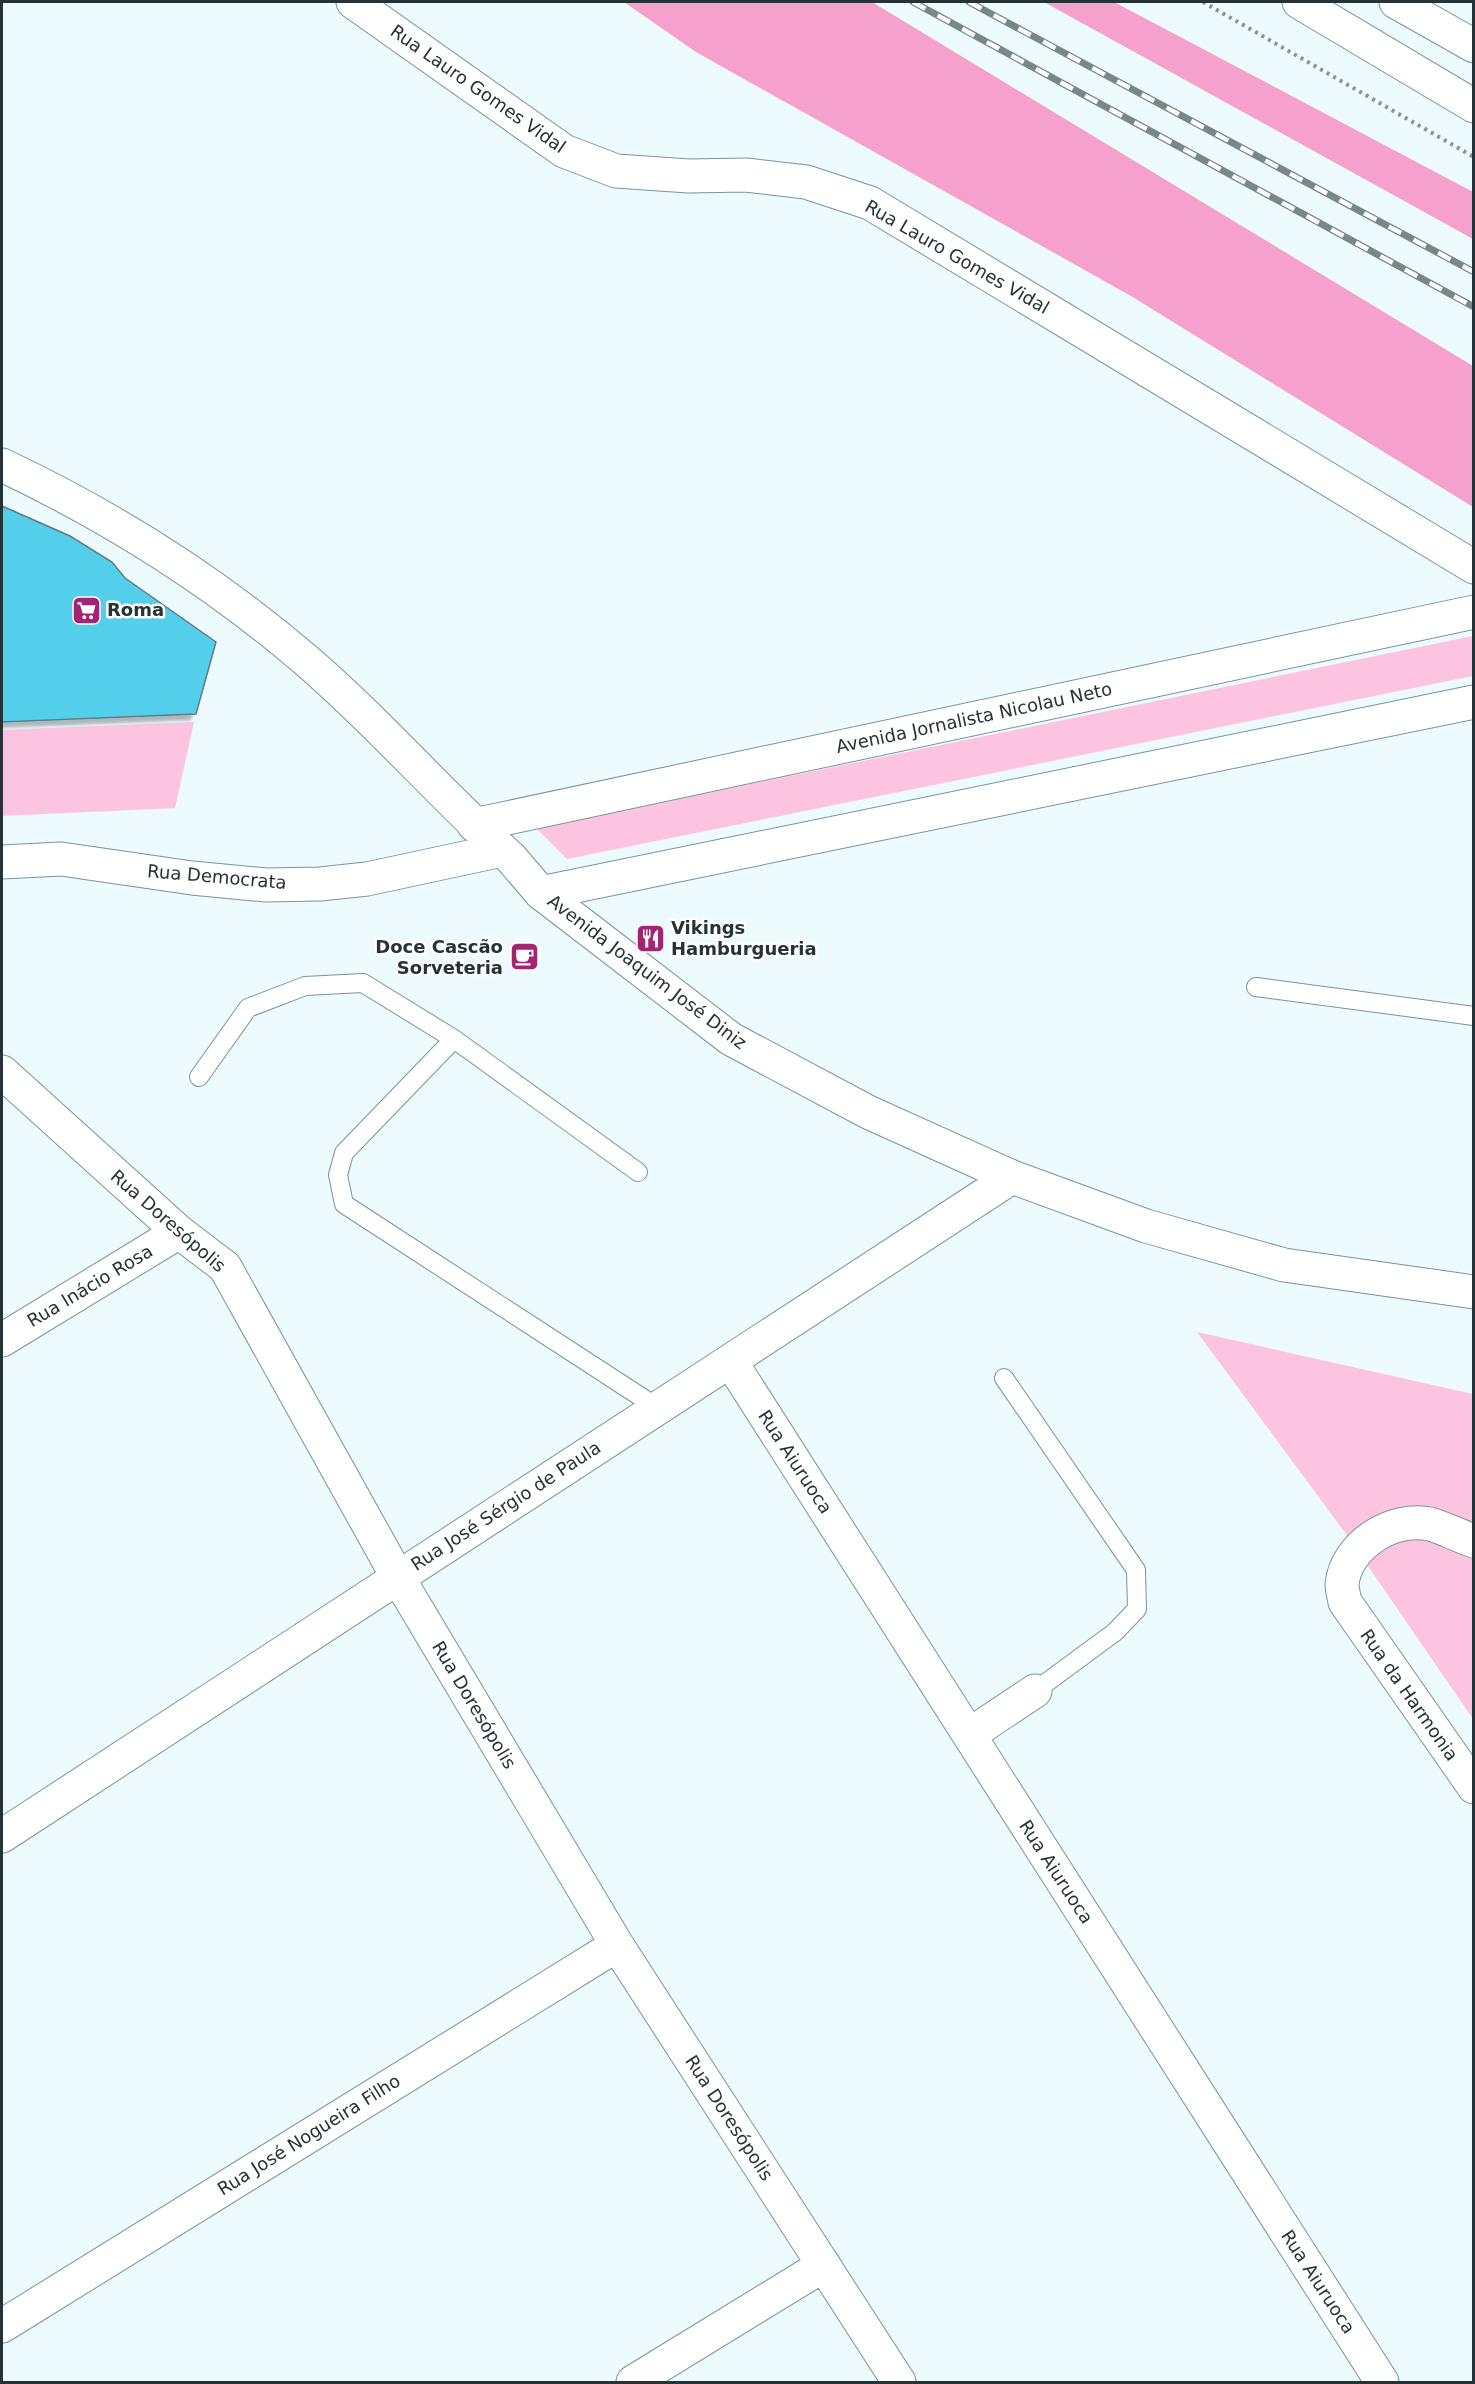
<svg xmlns="http://www.w3.org/2000/svg" width="1475" height="2384" viewBox="0 0 1475 2384" font-family="'DejaVu Sans',sans-serif">
<style>
.green{fill:#fdc4e0}
.forest{fill:#f6a0cd}
.building{fill:#52cfeb;stroke:#5e7d84;stroke-width:1.5;filter:url(#shadow)}
.lines{fill:none;stroke-linecap:round;stroke-linejoin:round}
.service-casing{stroke:#76959d;stroke-width:20}
.minor-casing{stroke:#76959d;stroke-width:35}
.tertiary-casing{stroke:#76959d;stroke-width:35}
.secondary-casing{stroke:#76959d;stroke-width:35}
.path{stroke:#879498;stroke-width:4;stroke-dasharray:3 4.5;stroke-linecap:butt}
.service{stroke:#fff;stroke-width:18}
.minor{stroke:#fff;stroke-width:33}
.tertiary{stroke:#fff;stroke-width:33}
.secondary{stroke:#fff;stroke-width:33}
.rail-casing{stroke:#79868a;stroke-width:7}
.rail{stroke:#fff;stroke-width:4.5;stroke-dasharray:14;stroke-linecap:butt}
.labels{text-anchor:middle;stroke-width:5;stroke-linejoin:round;paint-order:stroke}
.street-label{font-size:18px;fill:#253336;stroke:#fff}
.poi-label{font-size:18px;font-weight:bold;fill:#253336;stroke:#fff;text-anchor:start}
</style>
<defs>
<filter id="shadow"><feDropShadow dx="-5.5" dy="5.5" stdDeviation="1.5" flood-color="#0004"/></filter>
</defs>
<rect width="100%" height="100%" fill="#edfafe"/>
<path class="green" d="M 1473,636 L 1473,676 L 567,859 L 536,828 Z
M 194,722 L 175,808 L 2,816 L 2,730 Z
M 1197,1332 L 1473,1394 L 1473,1719 L 1346,1534 Z"/>
<path class="forest" d="M 624,2 L 872,2 L 1473,366 L 1473,507 L 1131,296 L 696,52 Z
M 1044,2 L 1114,2 L 1473,192 L 1473,239 Z"/>
<path class="building" d="M 2,506 L 70,536 L 112,562 L 125,578 L 216,642 L 196,714 L 2,722 Z"/>
<g class="lines">
<defs>
<path id="service" d="M 1256,987 L 1474,1016
M 454,1039 L 638,1172
M 199,1077 L 248,1008 L 305,986 L 363,983 L 454,1039 L 344,1153 L 338,1175 L 344,1204 L 658,1408
M 1004,1378 L 1136,1570 L 1137,1609 L 1115,1632 L 1035,1691"/>
<path id="minor" d="M 474,825 L 1474,612
M 2,862 L 61,859 L 192,878 L 266,885 L 320,884 L 367,879 L 502,850
M 541,893 L 1474,702
M 2,1072 L 179,1232 L 225,1267 L 397,1576 L 617,1945 L 899,2382
M 2,1340 L 179,1232
M 731,1362 L 1382,2382
M 1474,1541 C 1459,1536 1444,1528 1430,1524 C 1393,1516 1346,1545 1342,1584 C 1342,1589 1344,1597 1345,1602 L 1474,1787
M 969,1735 L 1035,1691
M 2,1836 L 1012,1177
M 2,2326 L 617,1945
M 633,2382 L 824,2265"/>
<path id="tertiary" d="M 353,2 L 564,151 L 616,171 L 689,176 L 746,175 L 806,182 L 870,203 L 1474,567
M 2,465 C 112,517 215,582 307,661 C 379,723 441,795 511,858 L 541,893 L 731,1039 L 868,1112 L 1012,1177 L 1146,1226 L 1284,1265 L 1474,1292"/>
<path id="secondary" d="M 1299,2 L 1474,106
M 1396,2 L 1474,46"/>
</defs>
<use href="#service" class="service-casing"/>
<use href="#minor" class="minor-casing"/>
<use href="#tertiary" class="tertiary-casing"/>
<use href="#secondary" class="secondary-casing"/>
<path class="path" d="M 1203,2 L 1474,157"/>
<use href="#service" class="service"/>
<use href="#minor" class="minor"/>
<use href="#tertiary" class="tertiary"/>
<use href="#secondary" class="secondary"/>
<defs>
<path id="rail" d="M 913,2 L 1474,307
M 969,2 L 1474,272"/>
</defs>
<use href="#rail" class="rail-casing"/>
<use href="#rail" class="rail"/>
</g>
<defs>
<symbol id="supermarket-square" viewBox="-11 -11 22 22"><rect x="-9" y="-9" width="18" height="18" rx="4" fill="#a42474" stroke="#fff"/><path d="M-6-5.5h2.5l.6 2H6L4.5 2H-2.5L-4.4-4H-6ZM-1.5 3.2a1.3 1.3 0 1 0 .1 0ZM3 3.2a1.3 1.3 0 1 0 .1 0Z" fill="#fff"/></symbol>
<symbol id="restaurant-square" viewBox="-11 -11 22 22"><rect x="-9" y="-9" width="18" height="18" rx="4" fill="#a42474" stroke="#fff"/><path d="M-5-6h1v4h1v-4h1v4h1v-4h1v5L-1.5 .5V6h-2V.5L-5-1ZM5-6V6H3V1.5H1.5Q1.5-4 5-6Z" fill="#fff"/></symbol>
<symbol id="cafe-square" viewBox="-11 -11 22 22"><rect x="-9" y="-9" width="18" height="18" rx="4" fill="#a42474" stroke="#fff"/><path d="M-5.5-4.5H6V0H3Q3 3.5 0 3.5H-2.5Q-5.5 3.5-5.5 0ZM3-3.2v2h1.7v-2ZM-6 4.5H4V6H-6Z" fill="#fff"/></symbol>
</defs>
<g fill-rule="evenodd">
<use href="#supermarket-square" x="70" y="594" width="33" height="33"/>
<use href="#restaurant-square" x="634" y="922" width="33" height="33"/>
<use href="#cafe-square" x="508" y="940" width="33" height="33"/>
</g>
<g class="labels">
<g class="street-label">
<text transform="translate(478 89) rotate(35)" y="6">Rua Lauro Gomes Vidal</text>
<text transform="translate(957 257) rotate(30)" y="6">Rua Lauro Gomes Vidal</text>
<text transform="translate(974 718) rotate(-12)" y="6">Avenida Jornalista Nicolau Neto</text>
<text transform="translate(217 877) rotate(5)" y="6">Rua Democrata</text>
<text transform="translate(647 972) rotate(37)" y="6">Avenida Joaquim José Diniz</text>
<text transform="translate(168 1221) rotate(41)" y="6">Rua Doresópolis</text>
<text transform="translate(90 1286) rotate(-31)" y="6">Rua Inácio Rosa</text>
<text transform="translate(795 1462) rotate(57)" y="6">Rua Aiuruoca</text>
<text transform="translate(506 1506) rotate(-33)" y="6">Rua José Sérgio de Paula</text>
<text transform="translate(1409 1695) rotate(55)" y="6">Rua da Harmonia</text>
<text transform="translate(474 1705) rotate(59)" y="6">Rua Doresópolis</text>
<text transform="translate(1056 1872) rotate(57)" y="6">Rua Aiuruoca</text>
<text transform="translate(729 2118) rotate(57)" y="6">Rua Doresópolis</text>
<text transform="translate(309 2135) rotate(-32)" y="6">Rua José Nogueira Filho</text>
<text transform="translate(1318 2282) rotate(57)" y="6">Rua Aiuruoca</text>
</g>
<g class="poi-label">
<text x="107" y="616">Roma</text>
<text x="671" y="934">Vikings<tspan x="671" dy="21">Hamburgueria</tspan></text>
<text x="503" y="953" text-anchor="end">Doce Cascão<tspan x="503" dy="21">Sorveteria</tspan></text>
</g>
</g>
<rect width="1475" height="2384" fill="none" stroke="#253336" stroke-width="6"/>
</svg>
